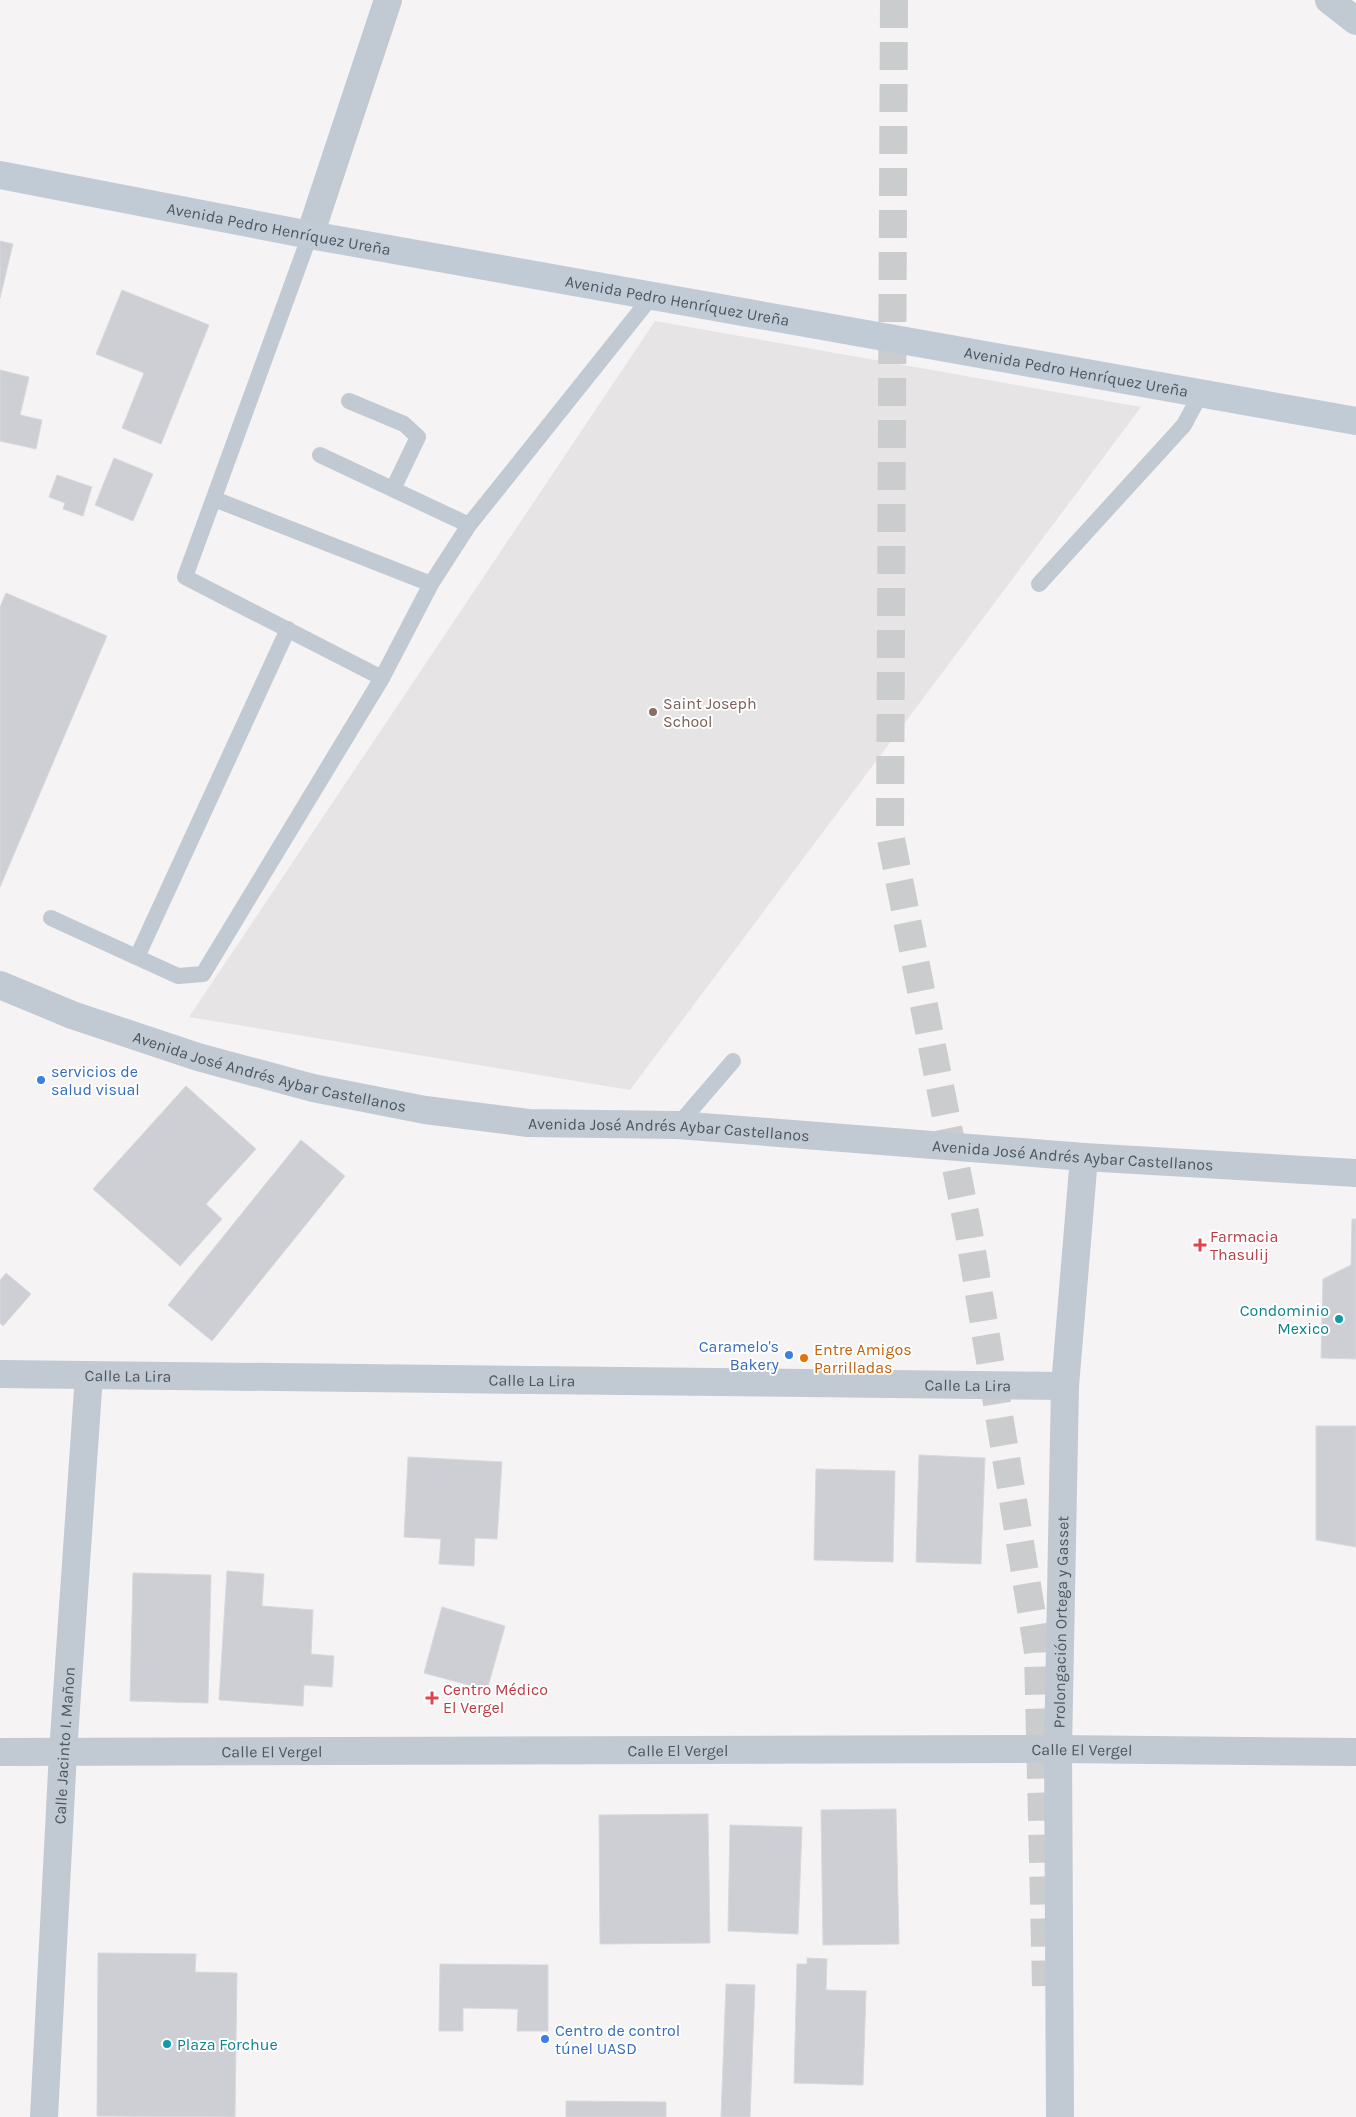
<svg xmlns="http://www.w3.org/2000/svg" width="1356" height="2117" viewBox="0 0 1356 2117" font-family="Karla,sans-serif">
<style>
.education{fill:#e6e4e5}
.building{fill:#cdcfd5;stroke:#d7d9de}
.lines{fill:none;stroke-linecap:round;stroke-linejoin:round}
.secondary-tunnel{stroke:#caccce;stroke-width:28;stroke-dasharray:28 14;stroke-linecap:butt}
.lane{stroke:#c1cad2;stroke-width:16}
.street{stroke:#c1cad2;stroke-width:28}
.secondary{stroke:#c1cbd6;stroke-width:28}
.education-dot{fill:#8d6e63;stroke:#fff;stroke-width:2}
.shop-dot{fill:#3f7fe0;stroke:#fff;stroke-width:2}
.health-dot{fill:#e0444e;stroke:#fff;stroke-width:2}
.culture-dot{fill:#0f9aa8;stroke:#fff;stroke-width:2}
.food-dot{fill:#e8710a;stroke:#fff;stroke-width:2}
.labels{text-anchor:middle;stroke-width:4;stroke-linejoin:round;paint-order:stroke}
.street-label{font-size:16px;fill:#4a5661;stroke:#fff}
.education-label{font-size:16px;fill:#785e54;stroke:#fff;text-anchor:start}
.shop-label{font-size:16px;fill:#366cbe;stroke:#fff;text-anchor:start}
.health-label{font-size:16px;fill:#be3a42;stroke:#fff;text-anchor:start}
.culture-label{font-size:16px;fill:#0d838f;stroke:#fff;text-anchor:end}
.food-label{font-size:16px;fill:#c56008;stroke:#fff;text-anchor:start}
</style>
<rect width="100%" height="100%" fill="#f5f3f3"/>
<path class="education" d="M 655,321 L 1141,407 L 630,1090 L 189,1017 Z"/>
<path class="building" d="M 0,241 L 13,244 L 0,298 Z
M 122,290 L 209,325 L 161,444 L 122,428 L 144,373 L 96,354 Z
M 0,370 L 29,377 L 20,415 L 42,420 L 36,449 L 0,441 Z
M 114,458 L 153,474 L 133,521 L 95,505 Z
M 57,475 L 92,487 L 83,516 L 63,509 L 65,503 L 49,497 Z
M 6,593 L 107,636 L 0,887 L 0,607 Z
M 186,1086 L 256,1149 L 206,1204 L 222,1219 L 180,1266 L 93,1189 Z
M 301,1140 L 345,1176 L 212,1341 L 168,1305 Z
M 1352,1219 L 1356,1219 L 1356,1359 L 1321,1358 L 1323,1279 L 1351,1265 Z
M 6,1273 L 31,1294 L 3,1326 L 0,1323 L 0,1280 Z
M 1316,1426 L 1356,1426 L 1356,1547 L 1316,1540 Z
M 919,1455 L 985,1458 L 981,1564 L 916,1562 Z
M 408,1457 L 502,1462 L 497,1539 L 475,1538 L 474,1566 L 439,1564 L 441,1539 L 404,1537 Z
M 816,1469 L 895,1471 L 893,1562 L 814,1560 Z
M 227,1571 L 264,1574 L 262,1606 L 313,1610 L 311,1654 L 334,1656 L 332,1687 L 304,1685 L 303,1706 L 219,1700 Z
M 133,1573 L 211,1575 L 208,1703 L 130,1701 Z
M 442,1607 L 505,1626 L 487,1690 L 424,1673 Z
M 896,1809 L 899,1944 L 823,1945 L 821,1810 Z
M 708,1814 L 710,1943 L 600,1944 L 599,1815 Z
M 730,1825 L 802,1827 L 798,1934 L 728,1931 Z
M 98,1953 L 196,1954 L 195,1972 L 237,1973 L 235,2117 L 97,2116 Z
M 807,1958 L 827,1959 L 826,1990 L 866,1991 L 863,2085 L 794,2083 L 797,1964 L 807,1964 Z
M 440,1964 L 548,1965 L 548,2031 L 517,2031 L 518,2009 L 463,2008 L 463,2031 L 439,2031 Z
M 726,1984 L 755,1985 L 750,2117 L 721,2117 Z
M 566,2101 L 666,2102 L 666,2117 L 566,2117 Z"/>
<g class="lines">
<path class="secondary-tunnel" d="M 894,0 L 890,834 L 969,1233 L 1038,1652 L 1046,1986"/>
<path class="lane" d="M 310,235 L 185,577 L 382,678 L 431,584
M 349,401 L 404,424 L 418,437 L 393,489
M 320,455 L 469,525 L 652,296
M 214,499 L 431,584 L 469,525
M 1039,584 L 1184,425 L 1201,393
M 51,918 L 178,976 L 203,974 L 382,678
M 137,957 L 288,629
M 678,1125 L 733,1061"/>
<g class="street">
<path d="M 1329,0 L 1356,21"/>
<path d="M 310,235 L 388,0"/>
<path id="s1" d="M 0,985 L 72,1015 L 198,1057 L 313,1088 L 425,1110 L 528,1123 L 678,1125 L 1084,1157 L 1356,1173"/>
<path id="s2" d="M 0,1374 L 1065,1386"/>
<path id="s3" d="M 0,1752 L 1058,1749 L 1356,1752"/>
<path id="s4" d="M 44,2117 L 63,1752 L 89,1375"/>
<path id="s5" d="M 1060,2117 L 1058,1749 L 1065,1386 L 1084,1157"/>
</g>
<path class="secondary" id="s6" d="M 0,175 L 310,235 L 1356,421"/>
</g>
<circle class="education-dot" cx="653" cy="712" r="5"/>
<g class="shop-dot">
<circle cx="41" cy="1080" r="5"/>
<circle cx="789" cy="1355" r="5"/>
<circle cx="545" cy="2039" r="5"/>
</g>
<g class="health-dot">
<path d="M1197.5 1237.5h5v5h5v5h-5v5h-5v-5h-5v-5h5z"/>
<path d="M429.5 1690.5h5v5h5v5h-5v5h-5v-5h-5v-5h5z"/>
</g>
<g class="culture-dot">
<circle cx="1339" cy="1319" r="5"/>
<circle cx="167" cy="2044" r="5"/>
</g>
<circle class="food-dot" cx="804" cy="1358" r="5"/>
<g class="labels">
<g class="street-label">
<text dy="6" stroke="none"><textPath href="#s6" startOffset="284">Avenida Pedro Henríquez Ureña</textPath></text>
<text dy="6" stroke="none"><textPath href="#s6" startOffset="689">Avenida Pedro Henríquez Ureña</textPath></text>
<text dy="6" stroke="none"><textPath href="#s6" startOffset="1094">Avenida Pedro Henríquez Ureña</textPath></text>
<text dy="6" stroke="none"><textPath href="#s1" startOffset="284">Avenida José Andrés Aybar Castellanos</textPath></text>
<text dy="6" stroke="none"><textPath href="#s1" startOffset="689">Avenida José Andrés Aybar Castellanos</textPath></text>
<text dy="6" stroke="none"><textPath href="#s1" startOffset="1094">Avenida José Andrés Aybar Castellanos</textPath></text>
<text dy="6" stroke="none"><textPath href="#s2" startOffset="128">Calle La Lira</textPath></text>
<text dy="6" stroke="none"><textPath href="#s2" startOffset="532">Calle La Lira</textPath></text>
<text dy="6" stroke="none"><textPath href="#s2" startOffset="968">Calle La Lira</textPath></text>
<text dy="6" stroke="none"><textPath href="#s5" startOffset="495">Prolongación Ortega y Gasset</textPath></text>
<text dy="6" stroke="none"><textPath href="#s4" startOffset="372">Calle Jacinto I. Mañon</textPath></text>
<text dy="6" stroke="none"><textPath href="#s3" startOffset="678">Calle El Vergel</textPath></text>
<text dy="6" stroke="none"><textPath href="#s3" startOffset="1082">Calle El Vergel</textPath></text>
<text dy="6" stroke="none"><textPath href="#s3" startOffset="272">Calle El Vergel</textPath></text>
</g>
<g class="education-label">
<text x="663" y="709">Saint Joseph<tspan x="663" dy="18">School</tspan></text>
</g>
<g class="shop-label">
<text x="51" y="1077">servicios de<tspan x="51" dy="18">salud visual</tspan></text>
<text x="779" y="1352" text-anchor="end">Caramelo's<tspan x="779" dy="18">Bakery</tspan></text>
<text x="555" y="2036">Centro de control<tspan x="555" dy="18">túnel UASD</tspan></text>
</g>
<g class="health-label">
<text x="1210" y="1242">Farmacia<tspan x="1210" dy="18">Thasulij</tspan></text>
<text x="443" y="1695">Centro Médico<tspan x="443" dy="18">El Vergel</tspan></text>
</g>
<g class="culture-label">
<text x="1329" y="1316">Condominio<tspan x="1329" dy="18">Mexico</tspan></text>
<text x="177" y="2050" text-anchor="start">Plaza Forchue</text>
</g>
<g class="food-label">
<text x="814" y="1355">Entre Amigos<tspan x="814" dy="18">Parrilladas</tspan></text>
</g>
</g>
</svg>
